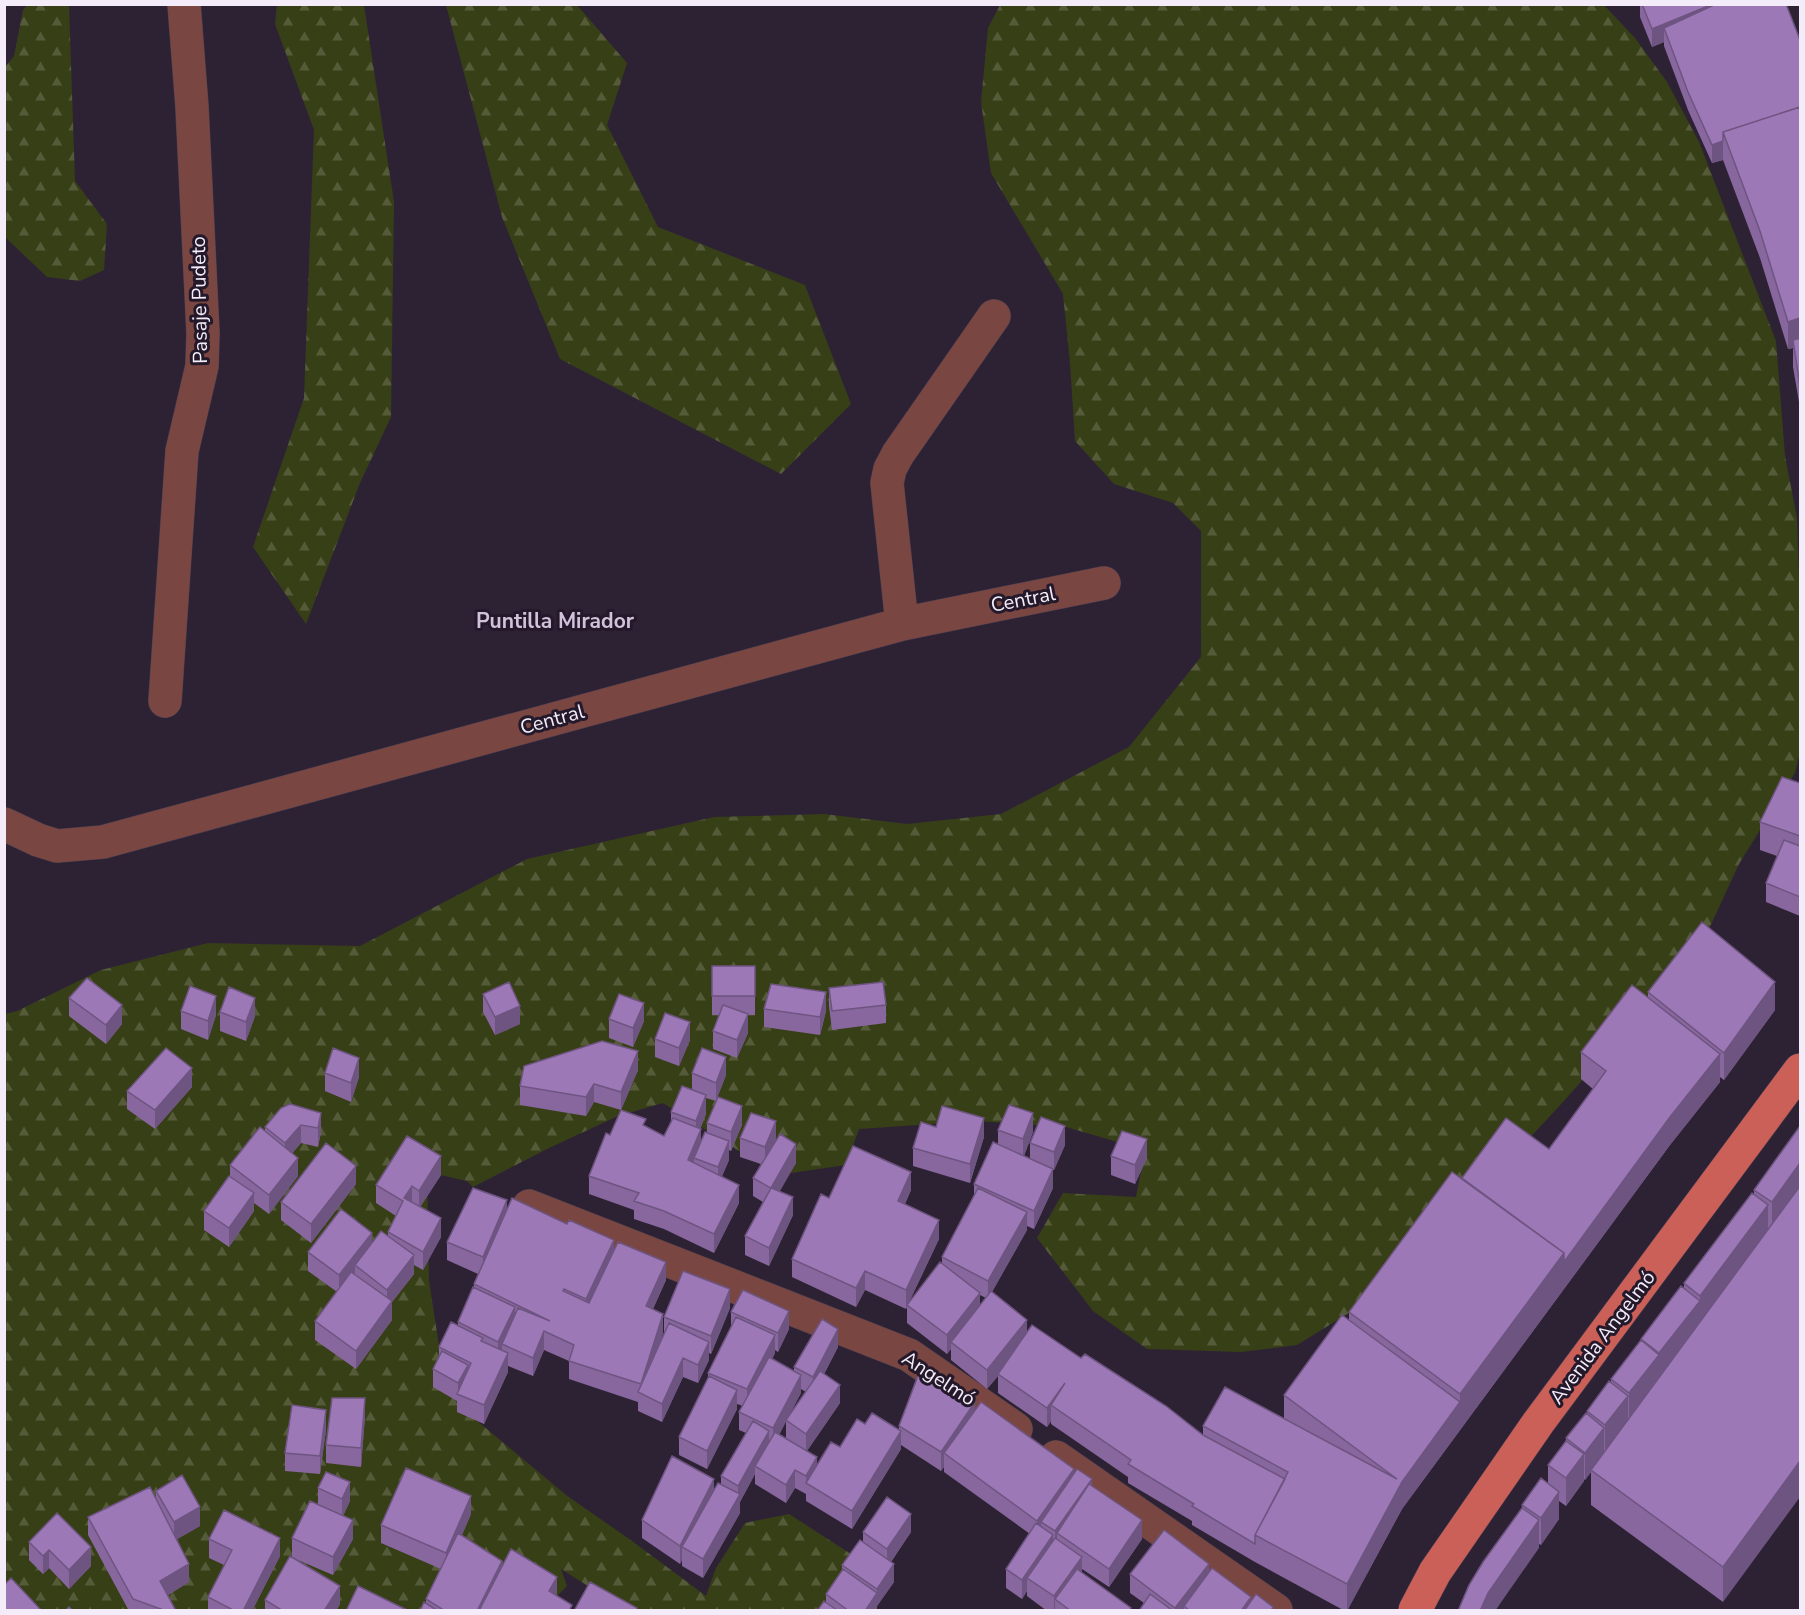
<svg xmlns="http://www.w3.org/2000/svg" width="1805" height="1615" viewBox="0 0 1805 1615" font-family="'Nunito Sans',sans-serif">
<style>
.forest{fill:url(#forest-firs)}
.lines{fill:none;stroke-linecap:round;stroke-linejoin:round}
.street-casing{stroke:#493e50;stroke-width:34}
.primary-casing{stroke:#493e50;stroke-width:34}
.street{stroke:#7a4641;stroke-width:33}
.primary{stroke:#ca6057;stroke-width:33}
.wall{fill:#87679d;fill-rule:evenodd}
.shaded-wall{fill:#6e5480}
.building{fill:#9d78b7;stroke:#6e5480;stroke-width:1.5}
.labels{text-anchor:middle;stroke-width:6;stroke-linejoin:round;paint-order:stroke}
.street-label{font-size:20px;fill:#f4edf9;stroke:#23192a}
.neighbourhood-label{font-size:21px;font-weight:bold;fill:#cfc2da;stroke:#23192a}
</style>
<defs>
<pattern id="forest-firs" width="22" height="20" patternUnits="userSpaceOnUse" patternTransform="scale(1.5)"><rect width="22" height="20" fill="#373f16"/><path d="M5 1l3.5 6h-7zM16 11l3.5 6h-7z" fill="#555b39"/></pattern>
</defs>
<rect width="100%" height="100%" fill="#2d2234"/>
<path class="forest" d="M 27,5 L 69,5 L 75,181 L 107,224 L 104,270 L 80,281 L 47,277 L 5,237 L 5,67 L 14,56 L 23,10 Z
M 277,5 L 364,5 L 394,202 L 391,417 L 360,483 L 306,624 L 253,547 L 304,398 L 314,130 L 275,24 Z
M 446,5 L 577,5 L 627,63 L 607,125 L 658,227 L 805,285 L 851,404 L 781,474 L 560,359 L 502,217 Z
M 1000,5 L 1604,5 L 1635,38 L 1667,82 L 1699,142 L 1776,341 L 1785,456 L 1797,518 L 1800,609 L 1800,752 L 1795,773 L 1739,864 L 1708,931 L 1627,1030 L 1562,1103 L 1483,1188 L 1357,1308 L 1297,1345 L 1241,1352 L 1147,1349 L 1093,1311 L 1037,1238 L 1063,1193 L 1136,1197 L 1145,1150 L 1066,1127 L 976,1121 L 859,1129 L 846,1165 L 777,1175 L 663,1103 L 618,1116 L 549,1148 L 473,1187 L 467,1181 L 427,1172 L 429,1281 L 439,1346 L 463,1409 L 566,1495 L 632,1541 L 706,1596 L 716,1568 L 745,1523 L 789,1514 L 854,1556 L 824,1610 L 626,1610 L 561,1569 L 567,1586 L 557,1596 L 428,1610 L 5,1610 L 5,1014 L 17,1011 L 101,970 L 208,943 L 360,946 L 527,859 L 714,817 L 824,814 L 907,824 L 1001,814 L 1129,747 L 1201,657 L 1201,531 L 1173,503 L 1114,484 L 1075,441 L 1070,363 L 1063,294 L 991,173 L 981,102 L 988,28 Z"/>
<g class="lines">
<defs>
<path id="street" d="M 902,624 L 887,483 L 890,469 L 898,454 L 994,316
M 165,701 L 182,451 L 202,366 L 203,333 L 192,107 L 184,4
M 4,824 L 38,840 L 57,846 L 103,842 L 902,624 L 1104,583
M 529,1206 L 909,1355 L 1016,1429
M 1056,1457 L 1276,1610"/>
<path id="primary" d="M 1415,1610 L 1435,1572 L 1538,1423 L 1800,1070"/>
</defs>
<use href="#street" class="street-casing"/>
<use href="#primary" class="primary-casing"/>
<use href="#street" class="street"/>
<use href="#primary" class="primary"/>
</g>
<path class="wall" d="M 1640,4 L 1786,4 L 1800,40 L 1800,439 L 1800,408 L 1793,367 L 1793,348 L 1788,349 L 1760,258 L 1723,160 L 1712,163 L 1688,110 L 1664,46 L 1664,42 L 1652,47 L 1640,17 Z
M 1800,783 L 1800,916 L 1766,902 L 1766,883 L 1777,856 L 1760,850 L 1760,822 Z
M 712,966 L 755,966 L 755,1015 L 748,1015 L 748,1033 L 737,1058 L 713,1049 L 713,1031 L 719,1015 L 712,1015 Z
M 829,988 L 886,1005 L 886,1023 L 832,1030 L 829,1006 Z
M 1648,992 L 1775,1010 L 1724,1080 L 1720,1077 L 1720,1082 L 1670,1145 L 1402,1509 L 1347,1611 L 1345,1611 L 1255,1562 L 1192,1525 L 1192,1521 L 1128,1483 L 1128,1477 L 1051,1424 L 1051,1421 L 1047,1427 L 998,1393 L 998,1376 L 987,1389 L 951,1360 L 951,1349 L 947,1354 L 907,1323 L 907,1306 L 906,1309 L 865,1290 L 856,1307 L 792,1277 L 792,1259 L 829,1198 L 911,1190 L 905,1204 L 939,1239 L 909,1302 L 942,1264 L 942,1257 L 974,1196 L 974,1184 L 998,1145 L 998,1130 L 1033,1132 L 1024,1156 L 1030,1159 L 1030,1143 L 1065,1145 L 1054,1170 L 1053,1170 L 1053,1188 L 1034,1229 L 1027,1226 L 1027,1230 L 992,1292 L 1027,1331 L 1081,1358 L 1203,1435 L 1203,1426 L 1284,1418 L 1284,1395 L 1349,1321 L 1349,1312 L 1462,1178 L 1549,1149 L 1593,1089 L 1581,1079 L 1581,1052 L 1648,997 ZM 980,1295 L 986,1298 L 980,1305 Z
M 483,994 L 520,1024 L 495,1035 L 483,1012 Z
M 69,998 L 122,1024 L 106,1044 L 69,1016 Z
M 764,1009 L 826,1011 L 820,1035 L 764,1027 Z
M 181,1011 L 216,1015 L 208,1040 L 181,1029 Z
M 220,1012 L 255,1016 L 246,1041 L 220,1031 Z
M 609,1019 L 644,1021 L 633,1047 L 609,1038 Z
M 655,1039 L 690,1040 L 679,1066 L 655,1057 Z
M 638,1070 L 621,1110 L 646,1126 L 664,1136 L 671,1122 L 671,1112 L 692,1090 L 692,1073 L 726,1075 L 716,1101 L 706,1098 L 706,1114 L 700,1129 L 701,1140 L 707,1133 L 707,1123 L 742,1125 L 731,1151 L 729,1150 L 729,1160 L 722,1176 L 739,1203 L 714,1253 L 664,1229 L 634,1219 L 634,1210 L 589,1194 L 589,1176 L 610,1135 L 621,1110 L 594,1102 L 586,1116 L 520,1105 L 520,1086 Z
M 325,1073 L 359,1077 L 351,1102 L 325,1091 Z
M 192,1087 L 155,1129 L 127,1109 L 127,1091 Z
M 321,1113 L 321,1132 L 318,1147 L 301,1143 L 292,1153 L 298,1176 L 269,1214 L 254,1203 L 254,1211 L 229,1247 L 204,1230 L 204,1211 L 230,1176 L 230,1165 L 265,1132 L 265,1127 Z
M 1800,1126 L 1723,1602 L 1591,1505 L 1591,1472 L 1585,1480 L 1584,1479 L 1584,1481 L 1566,1506 L 1559,1501 L 1559,1519 L 1541,1545 L 1539,1544 L 1539,1548 L 1522,1509 L 1522,1505 L 1548,1483 L 1548,1465 L 1566,1441 L 1566,1438 L 1587,1414 L 1587,1411 L 1611,1382 L 1611,1379 L 1641,1340 L 1641,1339 L 1684,1288 L 1684,1283 L 1754,1195 L 1754,1190 Z
M 936,1127 L 984,1137 L 970,1183 L 913,1166 L 913,1148 Z
M 740,1138 L 776,1140 L 796,1163 L 779,1191 L 793,1215 L 769,1266 L 745,1255 L 745,1236 L 763,1202 L 753,1196 L 753,1178 L 761,1164 L 740,1157 Z
M 1111,1156 L 1147,1158 L 1135,1184 L 1111,1175 Z
M 441,1175 L 420,1207 L 441,1237 L 423,1270 L 414,1265 L 414,1274 L 392,1302 L 392,1320 L 356,1369 L 315,1340 L 315,1321 L 337,1292 L 308,1271 L 308,1252 L 372,1243 L 388,1236 L 388,1232 L 396,1216 L 376,1203 L 376,1185 Z
M 356,1184 L 311,1243 L 281,1220 L 281,1202 Z
M 507,1209 L 614,1251 L 666,1280 L 653,1309 L 663,1333 L 660,1344 L 664,1333 L 664,1317 L 730,1308 L 711,1354 L 709,1353 L 709,1360 L 698,1383 L 683,1377 L 662,1422 L 638,1411 L 638,1402 L 569,1379 L 569,1361 L 544,1350 L 533,1376 L 508,1366 L 508,1372 L 484,1424 L 457,1412 L 457,1401 L 433,1387 L 433,1369 L 439,1356 L 439,1347 L 458,1325 L 458,1322 L 474,1288 L 474,1284 L 478,1274 L 447,1260 L 447,1242 Z
M 731,1312 L 789,1329 L 778,1352 L 775,1350 L 775,1353 L 772,1359 L 794,1371 L 794,1367 L 838,1347 L 824,1374 L 840,1403 L 807,1451 L 817,1465 L 840,1447 L 865,1424 L 899,1430 L 899,1426 L 975,1410 L 1092,1486 L 1142,1539 L 1109,1587 L 1082,1569 L 1082,1573 L 1131,1611 L 1047,1611 L 1027,1596 L 1027,1591 L 1022,1599 L 1006,1588 L 1006,1569 L 1030,1534 L 944,1472 L 944,1467 L 941,1471 L 901,1445 L 901,1449 L 852,1529 L 806,1501 L 806,1494 L 795,1488 L 786,1503 L 755,1484 L 755,1474 L 740,1502 L 740,1513 L 703,1578 L 682,1566 L 682,1560 L 680,1564 L 642,1538 L 642,1520 L 714,1489 L 721,1484 L 721,1476 L 746,1433 L 739,1430 L 739,1412 L 743,1406 L 737,1404 L 737,1409 L 707,1469 L 679,1455 L 679,1437 L 708,1379 L 708,1373 L 731,1327 ZM 801,1389 L 806,1392 L 788,1417 L 801,1393 ZM 786,1421 L 786,1438 L 779,1434 Z
M 365,1416 L 361,1467 L 326,1463 L 326,1445 Z
M 326,1429 L 320,1474 L 285,1471 L 285,1453 Z
M 318,1488 L 350,1501 L 343,1516 L 353,1539 L 333,1575 L 293,1558 L 340,1604 L 336,1611 L 265,1611 L 265,1600 L 292,1557 L 292,1538 L 318,1505 Z
M 156,1491 L 200,1526 L 177,1539 L 189,1582 L 168,1595 L 176,1611 L 129,1611 L 88,1535 L 88,1517 L 156,1499 Z
M 471,1514 L 462,1535 L 502,1566 L 557,1596 L 572,1611 L 420,1611 L 426,1604 L 426,1599 L 441,1569 L 381,1543 L 381,1525 Z
M 863,1532 L 911,1532 L 891,1562 L 894,1582 L 877,1606 L 877,1611 L 817,1611 L 826,1602 L 826,1594 L 842,1570 L 842,1565 L 863,1542 Z
M 209,1539 L 280,1556 L 252,1611 L 208,1611 L 208,1597 L 224,1565 L 209,1558 Z
M 29,1542 L 91,1566 L 69,1589 L 49,1568 L 43,1574 L 29,1560 Z
M 1209,1573 L 1251,1601 L 1273,1611 L 1139,1611 L 1144,1603 L 1130,1593 L 1130,1574 Z"/>
<path class="shaded-wall" d="M 1713,4 L 1741,4 L 1664,28 L 1664,42 L 1652,47 L 1652,29 Z
M 1723,141 L 1723,160 L 1712,163 L 1712,145 Z
M 1800,318 L 1800,345 L 1793,340 L 1793,348 L 1788,349 L 1788,322 Z
M 1775,982 L 1775,1010 L 1724,1080 L 1724,1053 Z
M 826,992 L 826,1011 L 820,1035 L 820,1017 Z
M 216,996 L 216,1015 L 208,1040 L 208,1021 Z
M 255,998 L 255,1016 L 246,1041 L 246,1022 Z
M 644,1003 L 644,1021 L 633,1047 L 633,1028 Z
M 122,1005 L 122,1024 L 106,1044 L 106,1025 Z
M 520,1006 L 520,1024 L 495,1035 L 495,1017 Z
M 748,1014 L 748,1033 L 737,1058 L 737,1040 Z
M 690,1022 L 690,1040 L 679,1066 L 679,1048 Z
M 638,1051 L 638,1070 L 621,1110 L 621,1092 Z
M 1720,1054 L 1720,1082 L 1670,1145 L 1402,1509 L 1347,1611 L 1347,1584 L 1402,1482 L 1460,1402 L 1460,1394 L 1564,1253 Z
M 726,1057 L 726,1075 L 716,1101 L 716,1083 Z
M 359,1058 L 359,1077 L 351,1102 L 351,1083 Z
M 192,1068 L 192,1087 L 155,1129 L 155,1110 Z
M 594,1084 L 594,1102 L 586,1116 L 586,1097 Z
M 706,1095 L 706,1114 L 696,1140 L 696,1121 Z
M 742,1106 L 742,1125 L 731,1151 L 731,1132 Z
M 321,1113 L 321,1132 L 318,1147 L 318,1128 Z
M 1033,1113 L 1033,1132 L 1023,1158 L 1023,1139 Z
M 984,1118 L 984,1137 L 970,1183 L 970,1164 Z
M 776,1121 L 776,1140 L 765,1166 L 765,1147 Z
M 301,1125 L 301,1143 L 285,1162 L 285,1143 Z
M 1065,1126 L 1065,1145 L 1054,1170 L 1054,1152 Z
M 701,1129 L 701,1148 L 694,1158 L 694,1165 L 688,1160 Z
M 1147,1139 L 1147,1158 L 1135,1184 L 1135,1165 Z
M 729,1141 L 729,1160 L 718,1186 L 718,1167 Z
M 796,1144 L 796,1163 L 771,1207 L 771,1188 Z
M 441,1156 L 441,1175 L 419,1209 L 419,1191 Z
M 298,1158 L 298,1176 L 269,1214 L 269,1195 Z
M 1800,1163 L 1800,1190 L 1772,1230 L 1772,1202 Z
M 356,1166 L 356,1184 L 311,1243 L 311,1224 Z
M 1053,1169 L 1053,1188 L 1034,1229 L 1034,1211 Z
M 911,1172 L 911,1190 L 898,1219 L 898,1201 Z
M 739,1185 L 739,1203 L 714,1253 L 714,1234 Z
M 412,1186 L 412,1205 L 404,1198 Z
M 254,1193 L 254,1211 L 229,1247 L 229,1228 Z
M 793,1197 L 793,1215 L 769,1266 L 769,1248 Z
M 507,1200 L 507,1218 L 483,1276 L 483,1257 Z
M 1768,1205 L 1768,1232 L 1700,1323 L 1700,1296 Z
M 1027,1212 L 1027,1230 L 988,1299 L 988,1281 Z
M 441,1218 L 441,1237 L 423,1270 L 423,1252 Z
M 939,1220 L 939,1239 L 906,1309 L 906,1290 Z
M 372,1233 L 372,1251 L 355,1265 L 355,1273 L 339,1294 L 339,1275 Z
M 614,1240 L 614,1258 L 586,1318 L 586,1299 Z
M 414,1255 L 414,1274 L 392,1302 L 392,1320 L 356,1369 L 356,1351 L 387,1308 L 387,1290 Z
M 666,1262 L 666,1280 L 646,1324 L 646,1306 Z
M 865,1271 L 865,1290 L 856,1307 L 856,1288 Z
M 730,1289 L 730,1308 L 711,1354 L 711,1336 Z
M 980,1293 L 980,1311 L 951,1342 L 951,1349 L 947,1354 L 947,1335 Z
M 1700,1301 L 1700,1328 L 1659,1381 L 1659,1353 Z
M 515,1307 L 515,1326 L 502,1344 L 502,1353 L 498,1360 L 498,1342 Z
M 789,1311 L 789,1329 L 778,1352 L 778,1333 Z
M 663,1314 L 663,1333 L 643,1395 L 641,1394 L 641,1384 Z
M 1027,1320 L 1027,1338 L 998,1374 L 998,1376 L 987,1389 L 987,1370 Z
M 838,1329 L 838,1347 L 813,1396 L 813,1377 Z
M 544,1331 L 544,1350 L 533,1376 L 533,1358 Z
M 775,1335 L 775,1353 L 747,1408 L 747,1389 Z
M 709,1342 L 709,1360 L 698,1383 L 698,1365 Z
M 508,1353 L 508,1372 L 484,1424 L 484,1405 Z
M 1659,1355 L 1659,1382 L 1629,1421 L 1629,1393 Z
M 683,1358 L 683,1377 L 662,1422 L 662,1404 Z
M 468,1365 L 468,1384 L 458,1394 L 458,1383 Z
M 801,1375 L 801,1393 L 773,1447 L 773,1428 Z
M 1065,1383 L 1051,1405 L 1051,1421 L 1047,1427 L 1047,1408 Z
M 840,1385 L 840,1403 L 806,1452 L 806,1434 Z
M 737,1390 L 737,1409 L 707,1469 L 707,1451 Z
M 1628,1396 L 1628,1423 L 1605,1453 L 1605,1425 Z
M 365,1398 L 365,1416 L 361,1467 L 361,1448 Z
M 975,1402 L 975,1421 L 944,1453 L 944,1467 L 941,1471 L 941,1452 Z
M 326,1410 L 326,1429 L 320,1474 L 320,1456 Z
M 1604,1428 L 1604,1455 L 1591,1470 L 1591,1472 L 1585,1480 L 1585,1453 Z
M 769,1431 L 769,1449 L 755,1466 L 755,1474 L 740,1502 L 740,1513 L 703,1578 L 703,1559 L 738,1497 L 738,1486 Z
M 901,1431 L 901,1449 L 852,1529 L 852,1511 Z
M 1584,1454 L 1584,1481 L 1566,1506 L 1566,1478 Z
M 817,1457 L 817,1476 L 806,1483 L 806,1495 L 806,1476 Z
M 1800,1461 L 1800,1497 L 1723,1602 L 1723,1567 Z
M 1074,1469 L 1074,1487 L 1041,1522 L 1041,1534 L 1037,1539 L 1037,1521 Z
M 795,1470 L 795,1488 L 786,1503 L 786,1485 Z
M 714,1479 L 714,1497 L 682,1547 L 682,1560 L 680,1564 L 680,1546 Z
M 1092,1479 L 1092,1497 L 1057,1533 L 1057,1548 L 1055,1550 L 1055,1531 Z
M 350,1482 L 350,1501 L 342,1518 L 342,1499 Z
M 1559,1492 L 1559,1519 L 1541,1545 L 1541,1518 Z
M 471,1496 L 471,1514 L 446,1571 L 446,1553 Z
M 200,1507 L 200,1526 L 174,1541 L 174,1522 Z
M 911,1514 L 911,1532 L 887,1567 L 887,1549 Z
M 353,1520 L 353,1539 L 333,1575 L 333,1557 Z
M 1142,1520 L 1142,1539 L 1109,1587 L 1109,1569 Z
M 1539,1520 L 1539,1548 L 1495,1611 L 1480,1611 L 1488,1593 Z
M 1053,1535 L 1053,1553 L 1027,1578 L 1027,1591 L 1022,1599 L 1022,1580 Z
M 280,1538 L 280,1556 L 252,1611 L 243,1611 Z
M 91,1547 L 91,1566 L 69,1589 L 69,1570 Z
M 49,1550 L 49,1568 L 43,1574 L 43,1556 Z
M 1082,1557 L 1082,1575 L 1055,1599 L 1055,1611 L 1054,1611 L 1054,1596 Z
M 502,1561 L 502,1579 L 486,1611 L 477,1611 Z
M 189,1564 L 189,1582 L 160,1599 L 160,1581 Z
M 894,1564 L 894,1582 L 877,1606 L 877,1611 L 865,1611 L 877,1594 L 877,1589 Z
M 1209,1564 L 1209,1583 L 1184,1606 L 1184,1611 L 1175,1611 L 1175,1608 Z
M 557,1577 L 557,1596 L 549,1591 Z
M 340,1586 L 340,1604 L 336,1611 L 324,1611 Z
M 1251,1597 L 1251,1611 L 1241,1611 Z"/>
<path class="building" d="M 1642,4 L 1713,4 L 1652,29 Z
M 1716,4 L 1786,4 L 1800,40 L 1800,107 L 1723,132 L 1723,141 L 1712,145 L 1688,92 L 1664,28 Z
M 1800,107 L 1800,318 L 1788,322 L 1760,231 L 1723,132 Z
M 1800,338 L 1800,386 L 1793,340 Z
M 1782,777 L 1800,783 L 1800,836 L 1760,822 Z
M 1784,840 L 1800,846 L 1800,897 L 1766,883 Z
M 1702,922 L 1775,982 L 1724,1053 L 1648,992 Z
M 712,966 L 755,966 L 755,996 L 712,996 Z
M 87,978 L 122,1005 L 106,1025 L 69,998 Z
M 509,982 L 520,1006 L 495,1017 L 483,994 Z
M 883,982 L 886,1005 L 832,1011 L 829,988 Z
M 771,984 L 826,992 L 820,1017 L 764,1009 Z
M 1632,985 L 1720,1054 L 1670,1117 L 1564,1262 L 1564,1253 L 1462,1178 L 1506,1118 L 1549,1149 L 1606,1071 L 1581,1052 Z
M 190,986 L 216,996 L 208,1021 L 181,1011 Z
M 229,987 L 255,998 L 246,1022 L 220,1012 Z
M 619,994 L 644,1003 L 633,1028 L 609,1019 Z
M 723,1005 L 748,1014 L 737,1040 L 713,1031 Z
M 665,1013 L 690,1022 L 679,1048 L 655,1039 Z
M 602,1041 L 638,1051 L 621,1092 L 594,1084 L 586,1097 L 520,1086 L 524,1066 Z
M 166,1048 L 192,1068 L 155,1110 L 127,1091 Z
M 333,1048 L 359,1058 L 351,1083 L 325,1073 Z
M 702,1048 L 726,1057 L 716,1083 L 692,1073 Z
M 682,1086 L 706,1095 L 696,1121 L 671,1112 Z
M 718,1097 L 742,1106 L 731,1132 L 707,1123 Z
M 290,1104 L 321,1113 L 318,1128 L 301,1125 L 285,1143 L 265,1127 L 281,1108 Z
M 1009,1105 L 1033,1113 L 1023,1139 L 998,1130 Z
M 942,1106 L 984,1118 L 970,1164 L 913,1148 L 921,1122 L 936,1127 Z
M 621,1110 L 646,1119 L 643,1125 L 664,1136 L 673,1118 L 701,1129 L 688,1160 L 739,1185 L 714,1234 L 664,1211 L 634,1201 L 639,1193 L 589,1176 L 606,1133 L 610,1135 Z
M 751,1113 L 776,1121 L 765,1147 L 740,1138 Z
M 1041,1117 L 1065,1126 L 1054,1152 L 1030,1143 Z
M 1800,1126 L 1800,1163 L 1772,1202 L 1754,1190 Z
M 260,1127 L 298,1158 L 269,1195 L 230,1165 Z
M 1122,1131 L 1147,1139 L 1135,1165 L 1111,1156 Z
M 705,1132 L 729,1141 L 718,1167 L 694,1158 Z
M 780,1134 L 796,1144 L 771,1188 L 793,1197 L 769,1248 L 745,1236 L 771,1188 L 753,1178 Z
M 407,1136 L 441,1156 L 419,1191 L 412,1186 L 404,1198 L 441,1218 L 423,1252 L 388,1232 L 403,1201 L 376,1185 Z
M 993,1142 L 1053,1169 L 1034,1211 L 974,1184 Z
M 326,1143 L 356,1166 L 311,1224 L 281,1202 Z
M 853,1146 L 911,1172 L 898,1201 L 939,1220 L 906,1290 L 865,1271 L 856,1288 L 792,1259 L 821,1194 L 829,1198 Z
M 1452,1172 L 1564,1253 L 1460,1394 L 1349,1312 Z
M 229,1176 L 254,1193 L 229,1228 L 204,1211 Z
M 1800,1186 L 1800,1461 L 1723,1567 L 1591,1470 Z
M 473,1188 L 507,1200 L 483,1257 L 447,1242 Z
M 978,1188 L 1027,1212 L 988,1281 L 942,1257 Z
M 1752,1193 L 1768,1205 L 1700,1296 L 1684,1283 Z
M 512,1198 L 567,1224 L 569,1220 L 614,1240 L 586,1299 L 564,1289 L 563,1291 L 589,1303 L 618,1242 L 666,1262 L 646,1306 L 663,1314 L 641,1384 L 569,1361 L 574,1345 L 544,1331 L 533,1358 L 502,1344 L 518,1308 L 550,1321 L 474,1284 Z
M 341,1209 L 372,1233 L 339,1275 L 308,1252 Z
M 381,1231 L 414,1255 L 387,1290 L 355,1265 Z
M 940,1262 L 980,1293 L 947,1335 L 907,1305 Z
M 683,1271 L 730,1289 L 711,1336 L 664,1317 Z
M 351,1272 L 392,1301 L 356,1351 L 315,1321 Z
M 1681,1286 L 1700,1301 L 1659,1353 L 1641,1339 Z
M 473,1287 L 515,1307 L 498,1342 L 458,1322 Z
M 743,1290 L 789,1311 L 778,1333 L 731,1312 Z
M 991,1291 L 1027,1320 L 987,1370 L 951,1342 Z
M 1342,1315 L 1460,1402 L 1402,1482 L 1347,1584 L 1255,1535 L 1288,1472 L 1203,1426 L 1225,1387 L 1397,1479 L 1284,1395 Z
M 736,1317 L 775,1335 L 747,1389 L 708,1373 Z
M 822,1319 L 838,1329 L 813,1377 L 794,1367 Z
M 451,1322 L 483,1338 L 481,1341 L 508,1353 L 484,1405 L 457,1394 L 471,1363 L 439,1347 Z
M 669,1323 L 709,1342 L 698,1365 L 683,1358 L 662,1404 L 638,1392 Z
M 1032,1325 L 1081,1358 L 1085,1354 L 1166,1406 L 1203,1435 L 1285,1479 L 1255,1535 L 1255,1544 L 1192,1506 L 1194,1504 L 1128,1464 L 1131,1460 L 1051,1405 L 1065,1383 L 1047,1408 L 998,1374 Z
M 1641,1340 L 1659,1355 L 1629,1393 L 1611,1379 Z
M 442,1351 L 468,1365 L 458,1383 L 433,1369 Z
M 769,1357 L 801,1375 L 773,1428 L 739,1412 Z
M 922,1365 L 975,1402 L 941,1452 L 899,1426 Z
M 820,1371 L 840,1385 L 806,1434 L 786,1420 Z
M 709,1376 L 737,1390 L 707,1451 L 679,1437 Z
M 1609,1381 L 1628,1396 L 1605,1425 L 1587,1411 Z
M 332,1398 L 365,1398 L 361,1448 L 326,1445 Z
M 981,1402 L 1074,1469 L 1037,1521 L 944,1453 Z
M 292,1405 L 326,1410 L 320,1456 L 285,1453 Z
M 872,1413 L 901,1431 L 852,1511 L 806,1483 L 831,1442 L 840,1447 L 857,1419 L 865,1424 Z
M 1586,1413 L 1604,1428 L 1585,1453 L 1566,1438 Z
M 753,1421 L 769,1431 L 738,1486 L 721,1476 Z
M 775,1432 L 817,1457 L 806,1476 L 795,1470 L 786,1485 L 755,1466 Z
M 1566,1441 L 1584,1454 L 1566,1478 L 1548,1465 Z
M 672,1456 L 714,1479 L 680,1546 L 642,1520 Z
M 406,1468 L 471,1496 L 446,1553 L 381,1525 Z
M 1077,1469 L 1092,1479 L 1055,1531 L 1041,1522 Z
M 326,1472 L 350,1482 L 342,1499 L 318,1488 Z
M 182,1475 L 200,1507 L 174,1522 L 156,1491 Z
M 1541,1478 L 1559,1492 L 1541,1518 L 1522,1505 Z
M 718,1483 L 740,1494 L 703,1559 L 682,1547 Z
M 1089,1484 L 1142,1520 L 1109,1569 L 1057,1533 Z
M 150,1487 L 189,1564 L 160,1581 L 176,1611 L 166,1611 L 133,1599 L 88,1517 Z
M 887,1497 L 911,1514 L 887,1549 L 863,1532 Z
M 310,1501 L 353,1520 L 333,1557 L 292,1538 Z
M 1522,1508 L 1539,1520 L 1488,1593 L 1480,1611 L 1458,1611 L 1469,1585 L 1483,1562 Z
M 224,1510 L 280,1538 L 243,1611 L 235,1611 L 208,1597 L 232,1550 L 209,1539 Z
M 57,1513 L 91,1547 L 69,1570 L 49,1550 L 43,1556 L 29,1542 Z
M 1036,1523 L 1053,1535 L 1022,1580 L 1006,1569 Z
M 1164,1530 L 1209,1564 L 1175,1608 L 1130,1574 Z
M 458,1533 L 502,1561 L 477,1611 L 445,1611 L 426,1599 Z
M 1055,1538 L 1082,1557 L 1054,1596 L 1027,1578 Z
M 860,1540 L 894,1564 L 877,1589 L 842,1565 Z
M 511,1549 L 557,1577 L 549,1591 L 572,1605 L 569,1611 L 479,1611 Z
M 290,1556 L 340,1586 L 324,1611 L 283,1611 L 265,1600 Z
M 1212,1568 L 1251,1597 L 1241,1611 L 1190,1611 L 1184,1606 Z
M 843,1569 L 877,1593 L 865,1611 L 849,1611 L 826,1594 Z
M 1077,1569 L 1131,1608 L 1129,1611 L 1071,1611 L 1055,1599 Z
M 11,1578 L 40,1609 L 38,1611 L 4,1611 L 4,1585 Z
M 590,1582 L 637,1608 L 636,1611 L 574,1611 Z
M 358,1586 L 409,1611 L 346,1611 Z
M 1150,1594 L 1173,1611 L 1139,1611 Z
M 1256,1594 L 1273,1607 L 1271,1611 L 1244,1611 Z
M 824,1601 L 838,1611 L 817,1611 Z
M 424,1602 L 438,1611 L 420,1611 Z
M 69,1607 L 73,1611 L 65,1611 Z"/>
<g class="labels">
<g class="street-label">
<text transform="translate(199 300) rotate(-91)" y="7">Pasaje Pudeto</text>
<text transform="translate(1023 599) rotate(-11)" y="7">Central</text>
<text transform="translate(552 719) rotate(-15)" y="7">Central</text>
<text transform="translate(1602 1337) rotate(-53)" y="7">Avenida Angelmó</text>
<text transform="translate(939 1378) rotate(33)" y="7">Angelmó</text>
</g>
<g class="neighbourhood-label">
<text x="555" y="628">Puntilla Mirador</text>
</g>
</g>
<rect width="1805" height="1615" fill="none" stroke="#f4edf9" stroke-width="12"/>
</svg>
